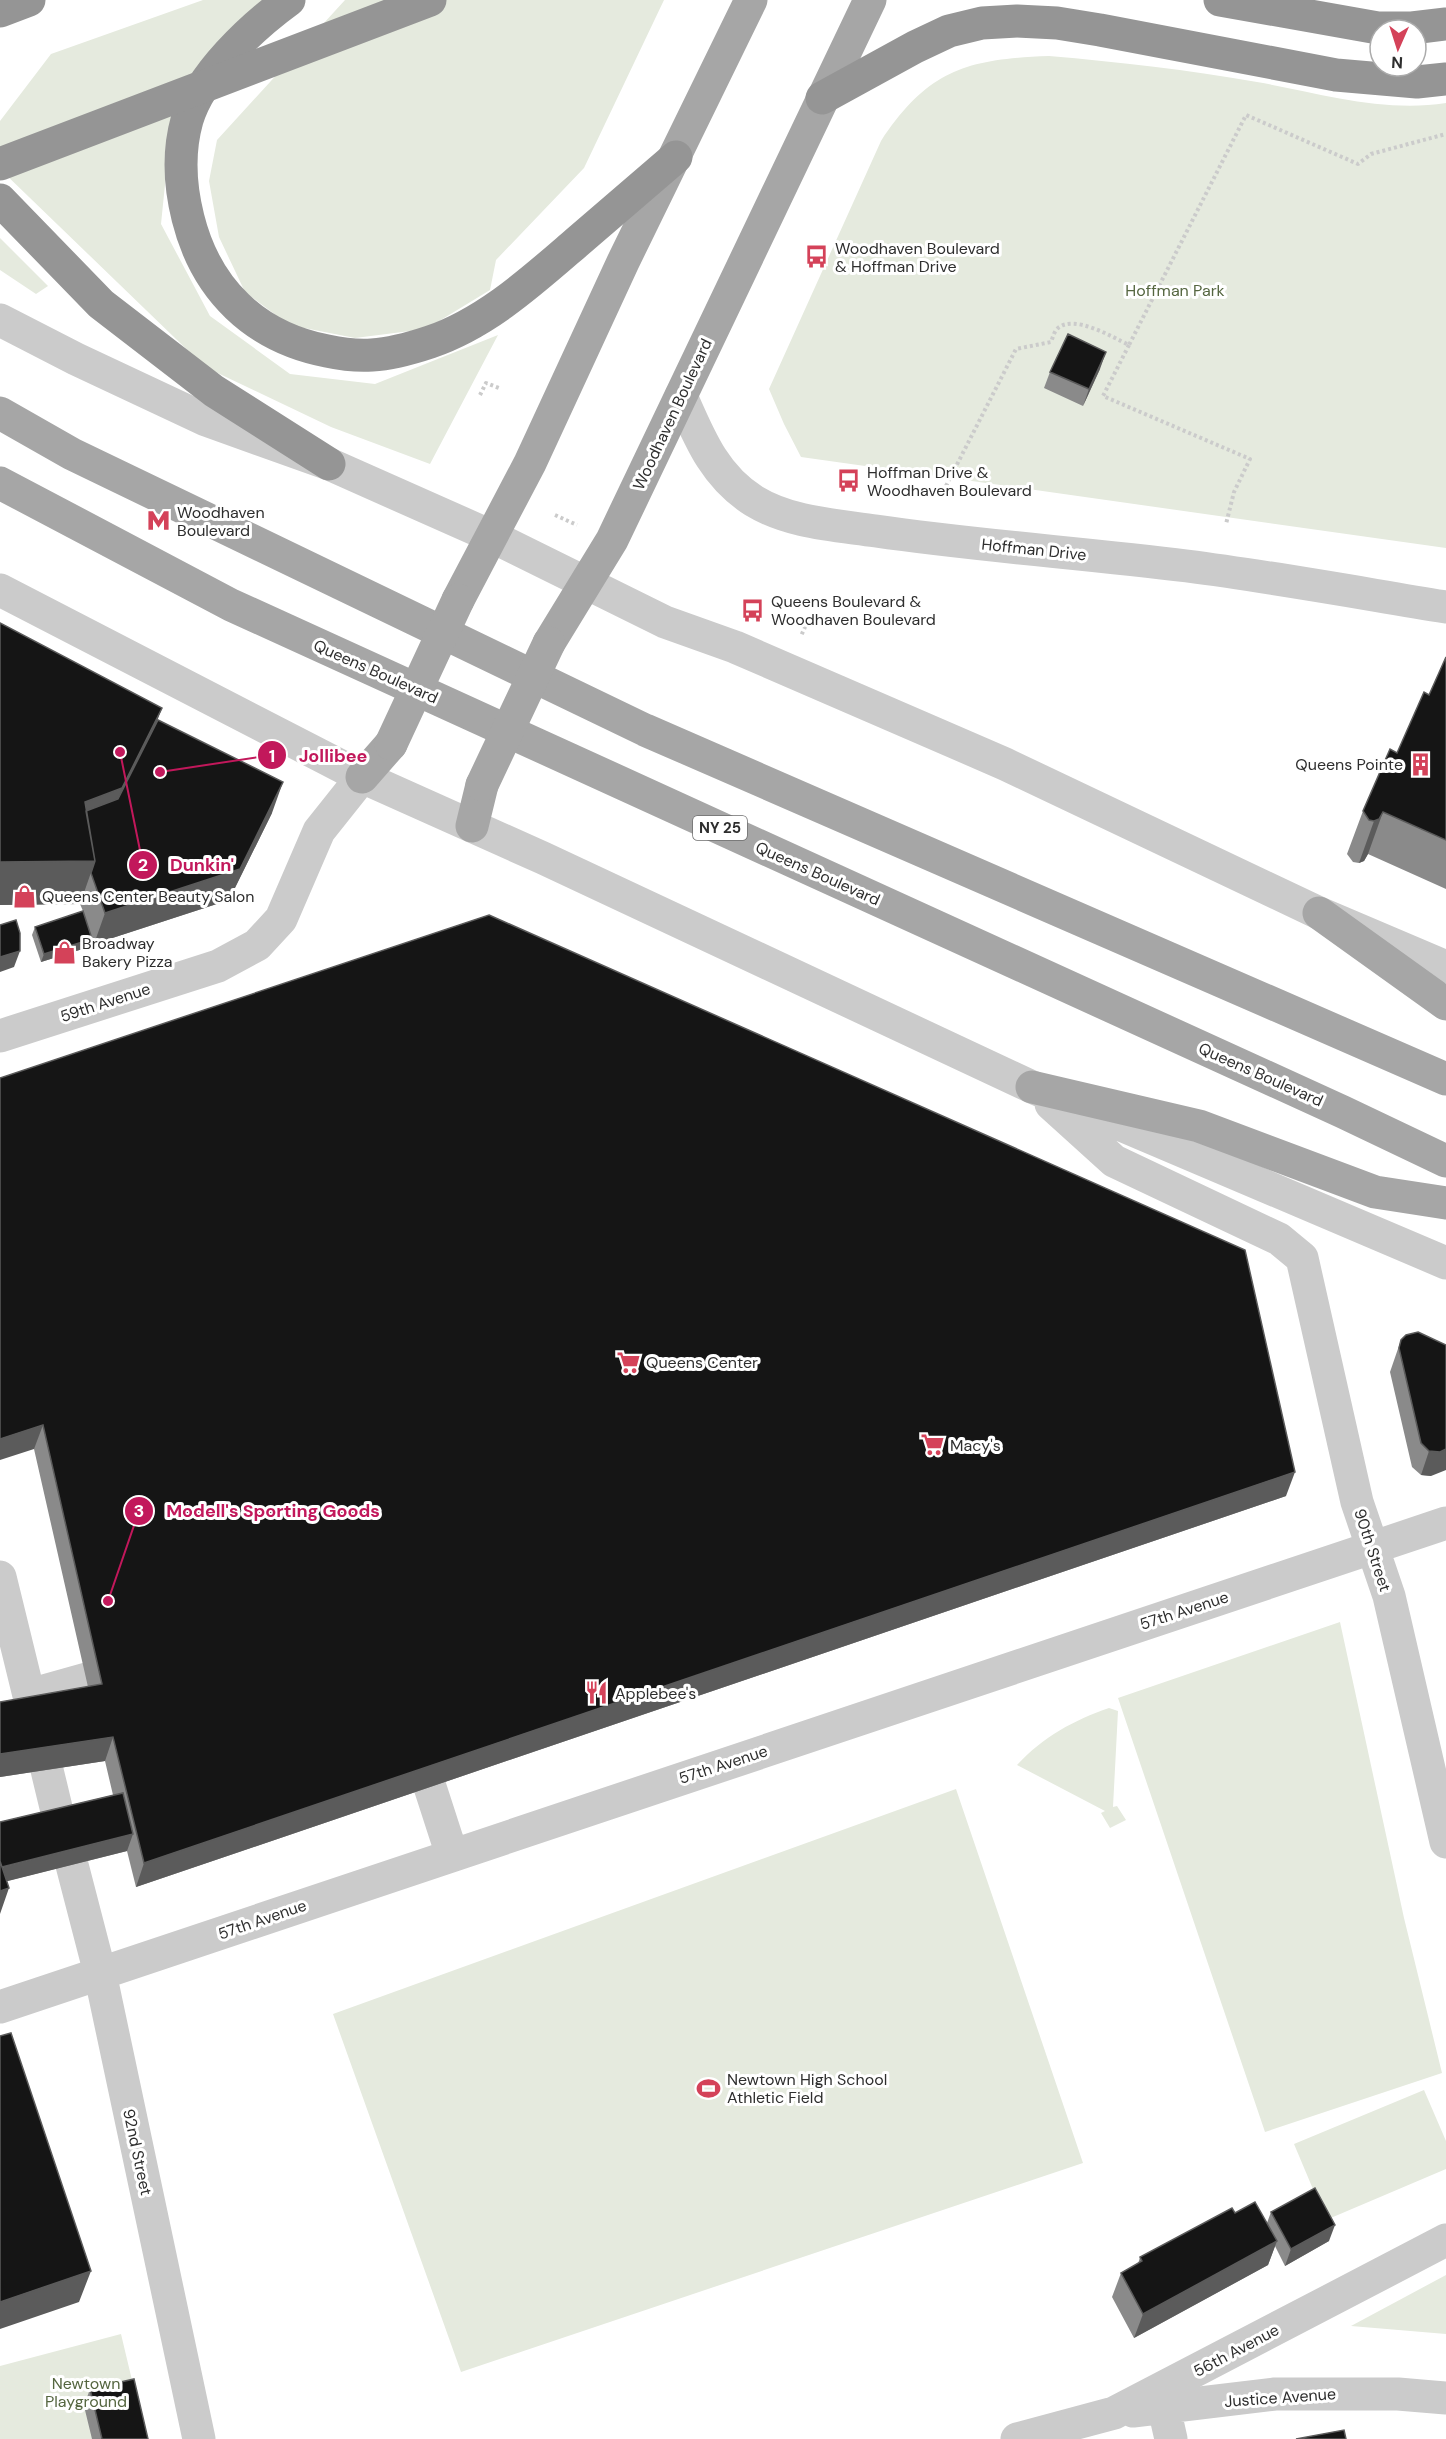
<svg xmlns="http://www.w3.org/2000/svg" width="1446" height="2439" viewBox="0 0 1446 2439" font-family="'DM Sans',sans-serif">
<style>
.green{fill:#e5eade}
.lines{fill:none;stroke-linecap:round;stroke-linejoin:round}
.path{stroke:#cbcbcb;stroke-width:4;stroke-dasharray:3 3;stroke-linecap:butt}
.minor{stroke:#cbcbcb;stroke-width:33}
.major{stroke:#a6a6a6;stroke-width:33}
.highway{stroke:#959595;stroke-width:33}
.major-bridge{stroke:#a6a6a6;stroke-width:33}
.highway-bridge{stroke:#959595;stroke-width:33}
.wall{fill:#8a8a8a}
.shaded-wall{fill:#5b5b5b}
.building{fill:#151515;stroke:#5b5b5b;stroke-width:1.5}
.labels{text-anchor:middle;stroke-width:6;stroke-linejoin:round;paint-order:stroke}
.shield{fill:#fff;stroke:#6d6d6d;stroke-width:1.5}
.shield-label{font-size:15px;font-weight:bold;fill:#2e2e2e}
.poi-label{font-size:16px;fill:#2e2e2e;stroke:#fff;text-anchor:start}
.park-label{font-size:16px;fill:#556640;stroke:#fff}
.street-label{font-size:16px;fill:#2e2e2e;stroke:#fff}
.leader{fill:none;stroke:#c2185b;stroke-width:2}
.callout-dot{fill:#c2185b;stroke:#fff;stroke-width:2}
.mark-label{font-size:18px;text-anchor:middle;font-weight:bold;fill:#fff}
.callout-label{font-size:18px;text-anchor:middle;font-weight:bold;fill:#c2185b;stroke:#fff;stroke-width:6;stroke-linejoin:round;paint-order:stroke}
</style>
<rect width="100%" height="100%" fill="#fff"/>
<path class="green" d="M 203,0 L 265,0 L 167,165 L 161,224 L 210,316 L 290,374 L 375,384 L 498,335 L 430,464 L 331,427 L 205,367 L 0,169 L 0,121 L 51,54 Z
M 345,0 L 664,0 L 584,168 L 496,260 L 490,290 L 426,329 L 355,338 L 289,325 L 245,292 L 219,237 L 209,181 L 217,140 Z
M 1049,56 C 1119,62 1189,70 1257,82 C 1319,93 1383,113 1446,103 L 1446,548 L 801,457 L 784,424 L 769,389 L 881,141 C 928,70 967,59 1049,56 Z
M 0,238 L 48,286 L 36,294 L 0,270 Z
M 1340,1622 L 1404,1918 L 1442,2073 L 1265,2132 L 1118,1698 Z
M 1109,1708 L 1118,1711 L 1113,1807 L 1117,1806 L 1126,1820 L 1110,1828 L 1101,1813 L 1105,1811 L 1017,1765 C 1043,1737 1074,1720 1109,1708 Z
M 956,1789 L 1083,2163 L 461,2372 L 333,2014 Z
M 1424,2090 L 1446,2141 L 1446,2169 L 1326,2220 L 1294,2144 Z
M 1446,2275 L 1446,2334 L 1351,2326 Z
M 121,2334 L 146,2439 L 0,2439 L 0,2366 Z"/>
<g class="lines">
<path class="path" d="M 1129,345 L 1103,396 L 1250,459 L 1234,492 L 1226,524
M 480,395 L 486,383 L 499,388
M 946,486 L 1016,349 L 1051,342 C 1053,337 1054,332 1057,329 C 1073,313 1112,337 1129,345 L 1246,115 L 1358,164 L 1371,154 L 1446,134
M 555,515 L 577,525
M 793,622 L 805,627 L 801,636"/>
<path class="minor" d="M 0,320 L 76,359 L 206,420 L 329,464 L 491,536 L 665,622 L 735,647 L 1005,764 L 1319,913 L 1446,967
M 681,396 C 699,437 714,476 754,501 C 790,523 835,525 876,531 C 979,546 1083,553 1187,566 C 1273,577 1360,593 1446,607
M 0,590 L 362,777 L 543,858 L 1032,1087 L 1446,1263
M 0,1036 L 218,966 L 257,945 L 281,919 L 319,831 L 362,777
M 1051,1104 L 1114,1161 L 1279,1239 L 1302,1258 L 1357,1502 L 1389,1596 L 1446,1842
M 0,1577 L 35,1720
M 30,1695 L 87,1679
M 47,1770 L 60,1824
M 430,1787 L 452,1855
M 72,1865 L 100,1973 L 199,2439
M 0,2007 L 1446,1523
M 1164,2408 L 1171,2439
M 1133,2411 L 1275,2394 L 1398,2394 L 1446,2398
M 1017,2439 L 1114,2413 L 1446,2240"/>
<path class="major" d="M 0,413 L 72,454 L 645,730 L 1446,1079
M 0,483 L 231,605 L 1343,1112 L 1446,1161
M 458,600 L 530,463 L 623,262 L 751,0
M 549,643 L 612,540 L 870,0
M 362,777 L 391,744
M 472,826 L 482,785
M 1319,913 L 1446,1004
M 1032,1087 L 1199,1126 L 1375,1192 L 1446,1203"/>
<path class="highway" d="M 289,0 C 252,27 200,75 187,120 C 178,152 180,186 188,218 C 206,290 255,337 327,351 C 341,354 358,356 372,355 C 391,354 412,348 430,342 C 486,323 532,281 576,243 C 609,215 642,186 676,157
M 1220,0 L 1378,28 L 1412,28 L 1446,24
M 0,11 L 29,0
M 822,98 L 915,47 L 949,31 L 982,23 L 1017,21 L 1057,23 L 1100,30 L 1336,75 L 1417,82 L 1446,79
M 0,200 L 101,304 L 214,391 L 329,464"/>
<path class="major-bridge" d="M 391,744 L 458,600
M 482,785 L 549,643"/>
<path class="highway-bridge" d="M 0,164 L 430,0"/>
</g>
<path class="wall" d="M 1100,369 L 1083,406 L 1044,388 L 1050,372 Z
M 0,623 L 158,720 L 272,813 L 229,900 L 94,944 L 91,935 L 89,947 L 41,962 L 32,935 L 35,927 L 83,911 L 80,904 L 0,905 Z
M 1446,657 L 1446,889 L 1368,854 L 1364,861 L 1359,863 L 1353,862 L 1347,854 L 1363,811 L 1397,753 L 1429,695 Z
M 0,1078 L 1286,1496 L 136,1887 L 127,1851 L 7,1881 L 0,1822 L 113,1795 L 105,1761 L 0,1777 L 0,1702 L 88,1687 L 34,1449 Z
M 1401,1340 L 1446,1345 L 1431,1476 L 1421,1475 L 1412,1467 L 1390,1372 Z
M 1271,2212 L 1329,2241 L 1285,2266 L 1275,2246 L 1268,2265 L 1134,2338 L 1112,2297 L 1121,2273 L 1138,2264 L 1140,2257 L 1235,2213 L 1267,2223 Z
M 90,2389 L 148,2439 L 92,2439 L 84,2406 Z"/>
<path class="shaded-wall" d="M 1106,352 L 1100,369 L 1083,406 L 1089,389 Z
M 162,708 L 146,750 L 106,830 L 85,838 L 85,802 Z
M 283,782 L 272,813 L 229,900 L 94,944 L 105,913 Z
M 1383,812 L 1368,854 L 1364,861 L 1359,863 L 1374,821 Z
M 95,861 L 80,904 L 0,905 L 0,862 Z
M 92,939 L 89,947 L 41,962 L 44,954 Z
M 20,951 L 14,967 L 0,972 L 0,957 Z
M 43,1425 L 34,1449 L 0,1460 L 0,1439 Z
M 1446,1449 L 1446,1470 L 1431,1476 L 1421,1475 L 1429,1451 Z
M 1295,1472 L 1286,1496 L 136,1887 L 144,1863 Z
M 113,1737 L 105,1761 L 0,1777 L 0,1754 Z
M 133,1834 L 127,1851 L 0,1883 L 0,1868 Z
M 9,1888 L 0,1914 L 0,1891 Z
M 1335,2225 L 1329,2241 L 1285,2266 L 1291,2249 Z
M 1277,2241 L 1268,2265 L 1134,2338 L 1143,2314 Z
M 91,2271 L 79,2302 L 0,2329 L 0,2302 Z"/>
<path class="building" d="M 1068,334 L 1106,352 L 1089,389 L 1050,372 Z
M 0,623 L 162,708 L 122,788 L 85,802 L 95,861 L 0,862 Z
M 1446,657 L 1446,840 L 1383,812 L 1379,819 L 1374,821 L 1369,820 L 1363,811 L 1390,749 L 1397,753 L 1424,692 L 1429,695 Z
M 158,720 L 283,782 L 240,869 L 105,913 L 91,873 L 95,861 L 86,811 L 118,799 Z
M 83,911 L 92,939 L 44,954 L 35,927 Z
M 489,915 L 1245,1250 L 1295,1472 L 144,1863 L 113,1737 L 0,1754 L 0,1702 L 102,1684 L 43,1425 L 0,1439 L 0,1078 Z
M 16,920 L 20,933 L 20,951 L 0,957 L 0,925 Z
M 1418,1332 L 1446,1345 L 1446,1449 L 1440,1452 L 1429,1451 L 1421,1443 L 1399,1348 L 1401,1340 L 1406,1335 Z
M 123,1793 L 133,1834 L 2,1867 L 0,1861 L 0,1822 Z
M 0,1861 L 9,1888 L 0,1891 Z
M 11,2033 L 91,2271 L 0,2302 L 0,2036 Z
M 1315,2188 L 1335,2225 L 1291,2249 L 1271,2212 Z
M 1255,2202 L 1277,2241 L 1143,2314 L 1121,2273 L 1142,2261 L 1140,2257 L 1232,2208 L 1235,2213 Z
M 134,2379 L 148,2439 L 102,2439 L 90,2389 Z
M 1344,2430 L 1346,2439 L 1296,2439 Z"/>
<defs>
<symbol id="bus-bare" viewBox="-9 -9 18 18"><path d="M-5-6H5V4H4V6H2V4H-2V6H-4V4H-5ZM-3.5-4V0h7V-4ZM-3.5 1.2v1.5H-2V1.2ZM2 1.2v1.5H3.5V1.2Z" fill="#d44259" stroke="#fff" stroke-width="2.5" paint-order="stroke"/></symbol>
<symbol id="metro-bare" viewBox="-9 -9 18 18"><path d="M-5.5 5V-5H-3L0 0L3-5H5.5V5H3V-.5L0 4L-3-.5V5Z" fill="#d44259" stroke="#fff" stroke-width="2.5" paint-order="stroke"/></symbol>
<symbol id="building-bare" viewBox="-9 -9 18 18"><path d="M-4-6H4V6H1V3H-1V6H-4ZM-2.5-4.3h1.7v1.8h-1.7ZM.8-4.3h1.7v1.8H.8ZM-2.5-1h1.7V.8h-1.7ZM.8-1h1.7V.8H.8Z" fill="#d44259" stroke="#fff" stroke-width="2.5" paint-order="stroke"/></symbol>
<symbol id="shop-bare" viewBox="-9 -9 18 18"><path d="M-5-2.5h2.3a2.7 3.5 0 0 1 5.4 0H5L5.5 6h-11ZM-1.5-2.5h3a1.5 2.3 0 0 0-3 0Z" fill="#d44259" stroke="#fff" stroke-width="2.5" paint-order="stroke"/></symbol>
<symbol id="supermarket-bare" viewBox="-9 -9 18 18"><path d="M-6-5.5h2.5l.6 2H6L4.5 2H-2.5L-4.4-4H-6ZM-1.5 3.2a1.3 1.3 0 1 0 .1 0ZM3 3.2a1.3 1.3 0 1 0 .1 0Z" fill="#d44259" stroke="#fff" stroke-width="2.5" paint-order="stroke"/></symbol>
<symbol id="restaurant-bare" viewBox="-9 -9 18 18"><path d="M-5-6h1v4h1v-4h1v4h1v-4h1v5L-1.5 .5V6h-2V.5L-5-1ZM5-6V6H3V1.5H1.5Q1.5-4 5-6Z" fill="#d44259" stroke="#fff" stroke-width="2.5" paint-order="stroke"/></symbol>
<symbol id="stadium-bare" viewBox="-9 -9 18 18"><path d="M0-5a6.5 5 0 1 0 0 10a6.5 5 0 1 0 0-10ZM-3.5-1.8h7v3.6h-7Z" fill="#d44259" stroke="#fff" stroke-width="2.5" paint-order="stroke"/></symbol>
</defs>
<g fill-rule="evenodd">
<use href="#bus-bare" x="800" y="240" width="33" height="33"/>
<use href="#bus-bare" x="832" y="464" width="33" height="33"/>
<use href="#metro-bare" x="142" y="504" width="33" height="33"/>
<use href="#bus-bare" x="736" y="594" width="33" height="33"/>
<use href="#building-bare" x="1404" y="748" width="33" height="33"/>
<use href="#shop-bare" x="8" y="880" width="33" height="33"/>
<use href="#shop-bare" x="48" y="936" width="33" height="33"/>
<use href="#supermarket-bare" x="612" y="1346" width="33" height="33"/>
<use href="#supermarket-bare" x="916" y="1428" width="33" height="33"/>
<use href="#restaurant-bare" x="580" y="1676" width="33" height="33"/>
<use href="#stadium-bare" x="692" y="2072" width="33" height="33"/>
</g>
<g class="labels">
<rect class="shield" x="693" y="816" width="54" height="24" rx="4.5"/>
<g class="shield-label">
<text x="720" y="833">NY 25</text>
</g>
<g class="poi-label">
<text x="835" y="254">Woodhaven Boulevard<tspan x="835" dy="18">&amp; Hoffman Drive</tspan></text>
<text x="867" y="478">Hoffman Drive &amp;<tspan x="867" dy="18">Woodhaven Boulevard</tspan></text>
<text x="177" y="518">Woodhaven<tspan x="177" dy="18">Boulevard</tspan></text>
<text x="771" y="607">Queens Boulevard &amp;<tspan x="771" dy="18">Woodhaven Boulevard</tspan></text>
<text x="1403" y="770" text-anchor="end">Queens Pointe</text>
<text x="42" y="902">Queens Center Beauty Salon</text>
<text x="82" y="949">Broadway<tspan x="82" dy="18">Bakery Pizza</tspan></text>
<text x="646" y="1368">Queens Center</text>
<text x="950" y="1451">Macy's</text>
<text x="615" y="1699">Applebee's</text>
<text x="727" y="2085">Newtown High School<tspan x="727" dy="18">Athletic Field</tspan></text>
</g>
<g class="park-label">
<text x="1175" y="296">Hoffman Park</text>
<text x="86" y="2389">Newtown<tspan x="86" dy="18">Playground</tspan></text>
</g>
<g class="street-label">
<text transform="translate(672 414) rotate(-65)" y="6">Woodhaven Boulevard</text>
<text transform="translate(1034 549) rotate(6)" y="6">Hoffman Drive</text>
<text transform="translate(376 671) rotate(24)" y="6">Queens Boulevard</text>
<text transform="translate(818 873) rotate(24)" y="6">Queens Boulevard</text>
<text transform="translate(105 1002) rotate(-18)" y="6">59th Avenue</text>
<text transform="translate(1261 1074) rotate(24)" y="6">Queens Boulevard</text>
<text transform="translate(1373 1550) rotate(72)" y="6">90th Street</text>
<text transform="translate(1184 1610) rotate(-18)" y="6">57th Avenue</text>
<text transform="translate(723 1764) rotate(-18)" y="6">57th Avenue</text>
<text transform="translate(262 1919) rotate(-19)" y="6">57th Avenue</text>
<text transform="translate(138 2152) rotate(78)" y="6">92nd Street</text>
<text transform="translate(1236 2350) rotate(-28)" y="6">56th Avenue</text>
<text transform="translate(1280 2397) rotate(-4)" y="6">Justice Avenue</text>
</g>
</g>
<path class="leader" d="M160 772L272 755M120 752L143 865M108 1601L139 1511"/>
<g class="callout-dot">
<circle cx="160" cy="772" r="6"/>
<circle cx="120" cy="752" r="6"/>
<circle cx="108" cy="1601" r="6"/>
<circle cx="272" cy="755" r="15"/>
<circle cx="143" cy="865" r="15"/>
<circle cx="139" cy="1511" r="15"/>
</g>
<g class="mark-label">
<text x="272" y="762">1</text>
<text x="143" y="871">2</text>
<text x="139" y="1517">3</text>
</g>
<g class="callout-label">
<text x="333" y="762">Jollibee</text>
<text x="202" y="871">Dunkin'</text>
<text x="273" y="1517">Modell's Sporting Goods</text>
</g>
<g transform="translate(1398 48) rotate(183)"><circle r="28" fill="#ffffff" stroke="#ababab" stroke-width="1.5"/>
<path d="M0-4.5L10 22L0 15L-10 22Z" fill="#d44259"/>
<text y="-9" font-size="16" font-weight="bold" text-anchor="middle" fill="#2e2e2e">N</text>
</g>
</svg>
